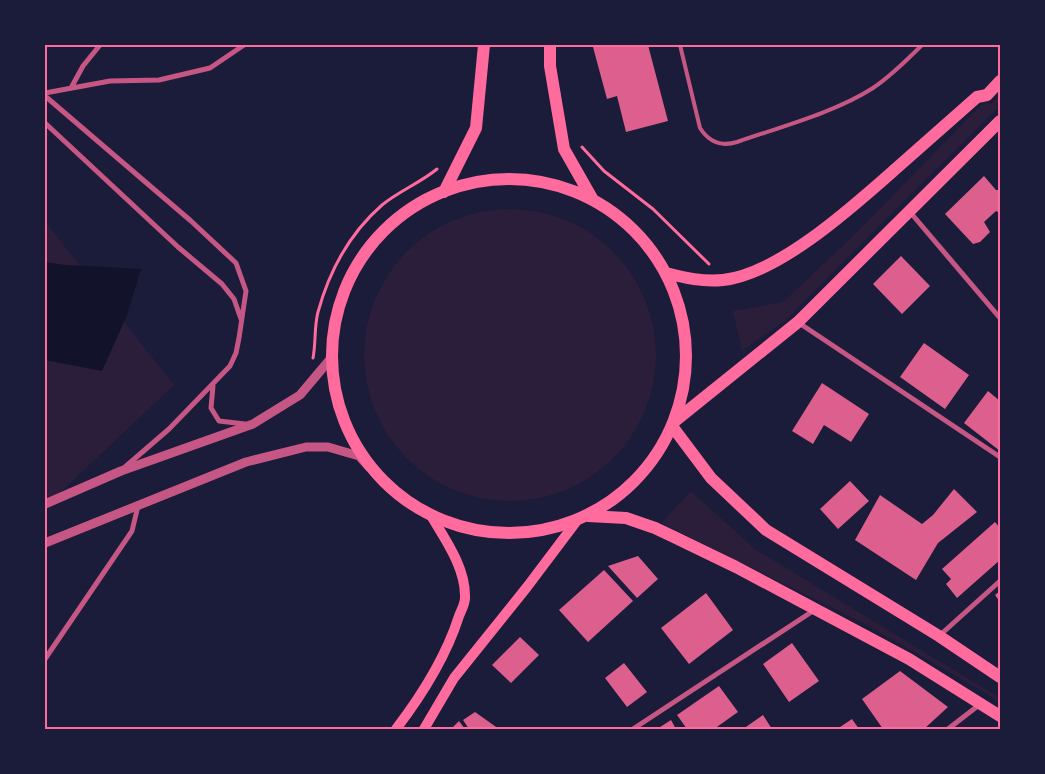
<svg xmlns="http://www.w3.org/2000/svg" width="1045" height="774" viewBox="0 0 1045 774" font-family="'PT Sans',sans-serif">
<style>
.green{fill:#2a1e3b}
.water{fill:#12122b}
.building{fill:#dd5f8e}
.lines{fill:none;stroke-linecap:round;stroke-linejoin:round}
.path{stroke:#ff6b9d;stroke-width:3}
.service{stroke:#c65784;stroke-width:4}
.minor{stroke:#c65784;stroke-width:5}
.tertiary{stroke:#c65784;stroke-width:9}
.secondary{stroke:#ff6b9d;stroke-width:10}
.primary{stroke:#ff6b9d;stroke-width:12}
.neatline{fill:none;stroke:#ff6b9d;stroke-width:2}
</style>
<rect width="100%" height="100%" fill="#1b1b3a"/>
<path class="green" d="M 1000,95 L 1000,106 L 859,246 L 788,318 L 742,351 L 733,311 L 783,302 L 856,233 L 984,102 L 991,104 Z
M364 355a146 146 0 1 1 292 0a146 146 0 1 1-292 0Z
M 45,221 L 174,385 L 45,507 Z
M 691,491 L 755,549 L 1000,698 L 1000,703 L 982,691 L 867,625 L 661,523 Z"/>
<path class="water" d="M 45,262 L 66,265 L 141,269 L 127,315 L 102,371 L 45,360 Z"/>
<path class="building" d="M 603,45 L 648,45 L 668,121 L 626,132 L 617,96 L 607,99 L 593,47 Z
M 984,176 L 996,190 L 1000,190 L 1000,213 L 996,211 L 984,222 L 990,232 L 980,242 L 973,244 L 945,214 Z
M 901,256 L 930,286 L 902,314 L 873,284 Z
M 924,343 L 969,375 L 945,409 L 900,377 Z
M 822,383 L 869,414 L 851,442 L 824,425 L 813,444 L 792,431 Z
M 988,391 L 1000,401 L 1000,451 L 964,423 Z
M 850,481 L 869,501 L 838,529 L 820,509 Z
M 954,489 L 977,512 L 938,543 L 916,580 L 855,540 L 880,495 L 922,524 L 933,515 Z
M 995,522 L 1000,528 L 1000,560 L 957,598 L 946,584 L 951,579 L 942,569 Z
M 638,556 L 658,579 L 637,598 L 608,566 Z
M 604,570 L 633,601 L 588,642 L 559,610 Z
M 1000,591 L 1000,602 L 995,595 Z
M 706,593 L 733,630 L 689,664 L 661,628 Z
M 520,637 L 539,655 L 511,683 L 492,665 Z
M 792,643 L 819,681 L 789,702 L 763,664 Z
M 624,663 L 647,692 L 627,707 L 605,678 Z
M 900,671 L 948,707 L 924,729 L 883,729 L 862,699 Z
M 719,686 L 738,712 L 714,729 L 687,729 L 677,715 Z
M 475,712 L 499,729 L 469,729 L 463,720 Z
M 763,715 L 772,729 L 743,729 Z
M 852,719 L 859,729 L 837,729 Z
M 671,720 L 676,729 L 657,729 Z
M 459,721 L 465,729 L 451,729 Z"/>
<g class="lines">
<path class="path" d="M 582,147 L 604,171 L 653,209 L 709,264
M 313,358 C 316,343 314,327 318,312 C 329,272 350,233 382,205 C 399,191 420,183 437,169"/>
<path class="service" d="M 680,45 L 700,128 C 709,142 721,147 737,142 C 780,127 836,112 873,88 C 891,76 907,60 922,45"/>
<path class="minor" d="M 71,88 L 83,66 L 100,45
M 45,93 L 110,81 L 159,80 L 210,68 L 244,45
M 45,96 L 191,221 L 236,263 L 246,291 L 239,338 L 236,353 L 230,366 L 169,429 L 125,467
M 45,123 L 178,247 L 222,284 L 234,299 L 241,319
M 910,212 L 1000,318
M 799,323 L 1000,457
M 213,386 L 211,408 L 219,421 L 245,424
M 939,636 L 1000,581
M 45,659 L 132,531 L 138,506
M 633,729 L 816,609
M 948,729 L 979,705"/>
<path class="tertiary" d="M 45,504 L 121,471 L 253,424 L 300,395 L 332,357
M 45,543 L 246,462 L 306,447 L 328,447 L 359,456 L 369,467"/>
<path class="secondary" d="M 396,729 C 422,695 446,657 459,616 C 461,611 465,604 465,598 C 466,568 445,539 430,514
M 424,729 L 454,678 L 527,587 L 576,522"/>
<path class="primary" d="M 550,45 L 550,66 L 564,149 L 593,200
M332 356a177 177 0 1 1 354 0a177 177 0 1 1-354 0Z
M 444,192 L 476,128 L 484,45
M 666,273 C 685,278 703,282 723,280 C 780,274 857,203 900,165 C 925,143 951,120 977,97 L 987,95 L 1000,81
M 675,421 L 798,322 L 1000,121
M 672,426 L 711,478 L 766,530 L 939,636 L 1000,677
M 588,516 L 626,518 L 655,528 L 674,537 L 736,567 L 909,659 L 1000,716"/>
</g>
<rect width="1045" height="774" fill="none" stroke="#1b1b3a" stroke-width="92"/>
<rect x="46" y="46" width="953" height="682" class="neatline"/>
</svg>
